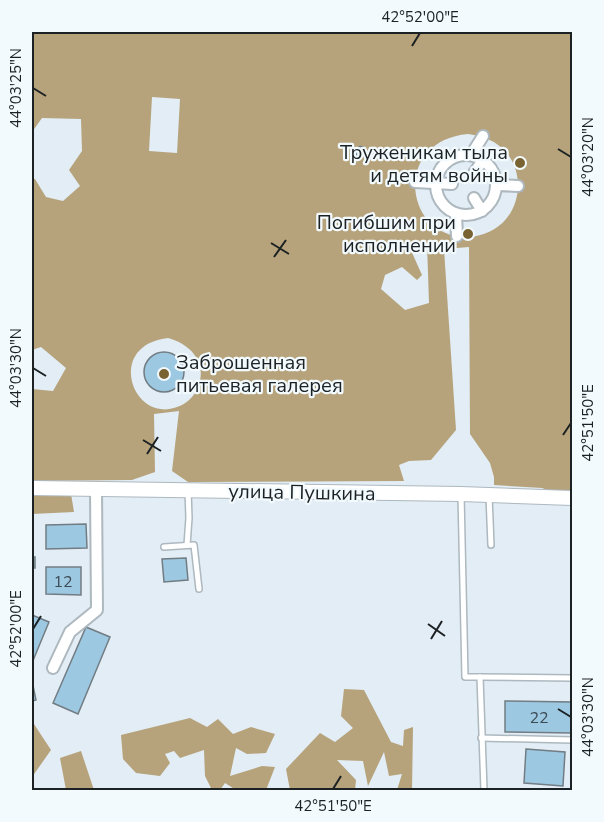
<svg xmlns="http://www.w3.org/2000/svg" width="604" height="822" viewBox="0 0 604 822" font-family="'Nunito Sans',sans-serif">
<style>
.forest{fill:#b6a37b;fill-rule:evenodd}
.building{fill:#9dc8e2;stroke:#727c83;stroke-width:1.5}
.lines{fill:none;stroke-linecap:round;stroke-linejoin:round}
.lane-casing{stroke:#adb8bf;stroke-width:8}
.street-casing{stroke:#adb8bf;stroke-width:14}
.secondary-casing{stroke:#adb8bf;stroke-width:16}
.lane{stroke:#fff;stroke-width:5}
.street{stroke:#fff;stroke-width:10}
.secondary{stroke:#fff;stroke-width:14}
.ticks{fill:none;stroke:#1c2123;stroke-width:2}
.poi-dot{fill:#7a6333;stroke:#f3fafe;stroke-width:2}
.labels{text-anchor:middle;stroke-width:4.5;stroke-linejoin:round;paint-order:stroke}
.number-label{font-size:16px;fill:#3c4b53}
.poi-label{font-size:20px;fill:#1c2123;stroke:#f3fafe;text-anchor:end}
.street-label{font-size:20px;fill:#1c2123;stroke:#f3fafe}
.neatline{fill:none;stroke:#1c2123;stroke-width:2}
.ticks-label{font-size:15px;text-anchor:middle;fill:#1c2123}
</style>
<rect width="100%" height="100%" fill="#e2edf5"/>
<g class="forest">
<path d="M32,32h540v461h-16l-14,-5 -48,-3v-8l-4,-14 -20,-29 -1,-187 -25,2 12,181 -25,30 -22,1 -10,4 5,16 -216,1 -16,-11 7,-60 -25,3 1,58 -23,8 -100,1v-92l21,2 13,-23 -25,-21 -9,3v-171h3l11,18 17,4 17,-15 -11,-16 13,-19 -1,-32 -39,-1 -10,14zM152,97l28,2 -3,54 -28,-2zM468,134c13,2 24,5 34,14 20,18 21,51 4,71 -9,11 -23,17 -37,18 -65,3 -78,-96 -1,-103zM427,243l2,60 -24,7 -24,-21 4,-14 17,-8 15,13 5,-5 -13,-29zM168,338c23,6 41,26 29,51 -4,9 -11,15 -20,18 -45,17 -72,-62 -9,-69z"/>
<polygon points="71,494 74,512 32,514 32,495"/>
<polygon points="344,689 364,690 391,742 403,746 404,730 413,727 412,790 397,790 402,774 389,776 384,752 368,786 363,761 337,760 356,780 355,790 290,790 286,769 320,733 335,742 353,728 341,716"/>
<polygon points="190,718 207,727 218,719 233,734 251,727 275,734 266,753 247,754 236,748 230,776 262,766 275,767 266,790 236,790 225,783 220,790 212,790 205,776 204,750 180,758 174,751 165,754 170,763 160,776 136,773 123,759 121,735"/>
<polygon points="32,721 51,750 32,777"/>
<polygon points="81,751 94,790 66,790 60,758"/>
</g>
<g class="building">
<circle cx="361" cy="152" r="5.5"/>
<circle cx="164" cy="372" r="20"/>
<polygon points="86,524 87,548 46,549 46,525"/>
<rect x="32" y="557" width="3" height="11"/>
<polygon points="186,558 188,580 164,582 162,559"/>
<polygon points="46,567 81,567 81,595 46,594"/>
<polygon points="32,615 49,622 32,663"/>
<polygon points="86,627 110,637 78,714 53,703"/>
<polygon points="32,681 36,700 32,701"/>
<polygon points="505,701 572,702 572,733 505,732"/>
<polygon points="526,749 565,752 563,786 524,783"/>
</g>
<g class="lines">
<defs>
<g id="lane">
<polyline points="461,494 465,677 480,677 484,790"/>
<polyline points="489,496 491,545"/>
<polyline points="187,545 189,518 188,490"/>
<polyline points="164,547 194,545 199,589"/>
<polyline points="480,677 572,678"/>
<polyline points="481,738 572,740"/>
</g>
<g id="street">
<circle cx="466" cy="185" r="30"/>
<polyline points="471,155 483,136"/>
<polyline points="474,173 483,160"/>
<polyline points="415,182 452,184"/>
<polyline points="497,185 518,186"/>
<polyline points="474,198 482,211"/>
<polyline points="456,214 457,236"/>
<polyline points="53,668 70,632 97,610 96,489"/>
</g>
<polyline id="secondary" points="32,488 461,494 572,498"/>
</defs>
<use href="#lane" class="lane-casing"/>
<use href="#street" class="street-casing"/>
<use href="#secondary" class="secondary-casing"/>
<use href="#lane" class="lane"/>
<use href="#street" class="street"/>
<use href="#secondary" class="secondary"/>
</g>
<path class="ticks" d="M412,46l8,-13M33,88l13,8M558,149l13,8M271,243l18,11M274,257l12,-17M33,368l13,8M563,435l8,-12M143,440l18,11M147,454l11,-17M428,624l17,12M33,629l8,-13M431,639l11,-18M558,709l13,8M333,789l8,-13"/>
<g class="poi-dot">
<circle cx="520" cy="163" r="6"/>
<circle cx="468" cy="234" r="6"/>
<circle cx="164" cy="374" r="6"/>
</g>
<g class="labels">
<g class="number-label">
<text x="63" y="587">12</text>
<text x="539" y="723">22</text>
</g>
<g class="poi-label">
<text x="508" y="159">Труженикам тыла<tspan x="508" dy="23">и детям войны</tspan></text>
<text x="456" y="229">Погибшим при<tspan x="456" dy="23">исполнении</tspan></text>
<text x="176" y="369" text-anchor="start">Заброшенная<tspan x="176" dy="23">питьевая галерея</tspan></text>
</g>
<g class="street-label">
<text transform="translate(302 492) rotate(1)" y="7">улица Пушкина</text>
</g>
</g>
<rect width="604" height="822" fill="none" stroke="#f3fafe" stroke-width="66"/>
<rect x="33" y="33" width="538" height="756" class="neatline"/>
<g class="ticks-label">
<text x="420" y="22">42°52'00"E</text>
<text transform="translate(16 88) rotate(-90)" y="5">44°03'25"N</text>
<text transform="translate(588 157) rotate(-90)" y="5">44°03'20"N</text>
<text transform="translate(16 368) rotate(-90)" y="5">44°03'30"N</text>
<text transform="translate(588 423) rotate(-90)" y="5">42°51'50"E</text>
<text transform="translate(16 629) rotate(-90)" y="5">42°52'00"E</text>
<text transform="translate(588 717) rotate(-90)" y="5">44°03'30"N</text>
<text x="333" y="811">42°51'50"E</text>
</g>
</svg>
